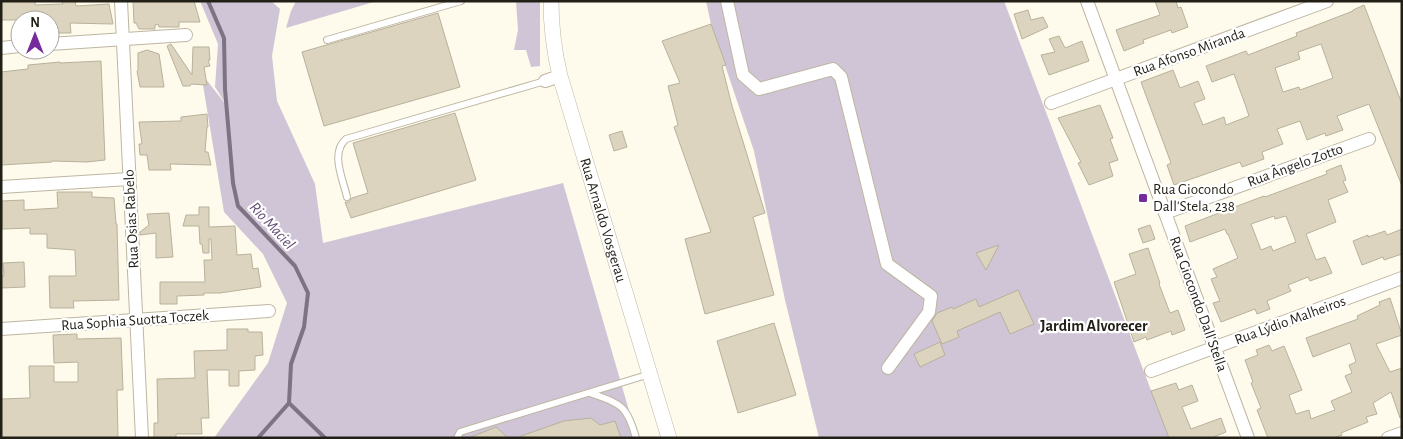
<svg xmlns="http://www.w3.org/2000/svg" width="1403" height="439" viewBox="0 0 1403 439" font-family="'Alegreya Sans',sans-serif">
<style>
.green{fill:#cfc5d6}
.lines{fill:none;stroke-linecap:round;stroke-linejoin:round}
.stream{stroke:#7e7383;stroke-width:4}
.building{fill:#dcd4be;stroke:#b8b19b;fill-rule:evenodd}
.service-casing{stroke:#beb6a1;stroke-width:8}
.minor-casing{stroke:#beb6a1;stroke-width:14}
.tertiary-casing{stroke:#beb6a1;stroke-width:16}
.service{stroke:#fff;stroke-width:6}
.minor{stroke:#fff;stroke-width:12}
.tertiary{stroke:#fff;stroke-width:15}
.poi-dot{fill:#762b9d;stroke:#fff;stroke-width:2}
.labels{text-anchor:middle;stroke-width:4.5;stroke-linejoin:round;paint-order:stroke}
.street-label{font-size:15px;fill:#221f17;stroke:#fff}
.poi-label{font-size:15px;fill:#221f17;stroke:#fff;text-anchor:start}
.water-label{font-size:16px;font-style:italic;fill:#654c75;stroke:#fff}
.neighbourhood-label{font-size:16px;font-weight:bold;fill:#221f17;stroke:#fff}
</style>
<rect width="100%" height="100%" fill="#fefaec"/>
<g class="green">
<polygon points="200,1 271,1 280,9 272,56 277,101 315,184 323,243 563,183 637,438 214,438 268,363 287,303 263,254 224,212 201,73 227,106 215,87 218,44"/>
<polygon points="296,1 377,1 286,28 291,11"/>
<polygon points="516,1 540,1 540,66 531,67 526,50 514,50 518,30"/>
<polygon points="706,1 1004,1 1169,438 819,438 785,300 754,151 711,24"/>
</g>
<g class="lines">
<g class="stream">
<polyline points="208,1 224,38 225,89 233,183 238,206 295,266 308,293 304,327 291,364 289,403 258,438"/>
<polyline points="289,403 325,438"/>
</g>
</g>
<g class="building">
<polygon points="1,1 35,1 35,5 63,4 62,1 75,1 76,6 109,4 113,24 70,23 71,33 50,33 50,20 1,20"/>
<polygon points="133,1 194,1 200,22 179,22 179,27 159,27 158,24 155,25 155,29 139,29 136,23 134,23"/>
<polygon points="1155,1 1176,1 1178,8 1181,7 1188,27 1172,33 1171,30 1143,40 1144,43 1124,51 1116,30 1160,15"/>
<path d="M1364,5l38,99v82l-33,-82 -32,12 6,14 -17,6 -1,-3 -18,7 -7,-19 -23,8 6,15 -21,8 2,7 -22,8 -2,-5 -66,23 -7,-20 4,-2 -30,-81 32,-12 7,18 18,-7 7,18 -11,4 9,22 21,-8 2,8 23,-9 -4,-12 -11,-30 -22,8 -6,-16 40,-15 2,4 31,-12 18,-7 -1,-3 57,-22v-1zM1321,44l12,34 -33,12 -1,-3 -16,5 -8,-24 25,-9 -2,-7z"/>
<polygon points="1028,10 1031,20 1043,17 1048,27 1022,39 1014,14"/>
<polygon points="438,13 460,87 324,126 302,52"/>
<polygon points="711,24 726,65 722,66 732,106 765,213 753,217 774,295 705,314 685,239 711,232 674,127 678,125 668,86 680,83 662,41"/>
<polygon points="1059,36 1065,48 1082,41 1089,61 1049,75 1041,55 1055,52 1049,39"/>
<polygon points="171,44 192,75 193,47 209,47 210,60 208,60 210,66 204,67 207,85 191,84 190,86 183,86 167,46"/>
<polygon points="147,50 159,54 164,87 140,87 137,71 138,70 138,53"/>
<polygon points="101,61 105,160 87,162 52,161 52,162 1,165 1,72 28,69 28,65 60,62 60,63"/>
<polygon points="1100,105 1113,138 1110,139 1118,160 1109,163 1113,176 1089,185 1078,163 1081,162 1058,118"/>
<polygon points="455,113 476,180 351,218 345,202 349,202 352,198 368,193 353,143"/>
<polygon points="207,114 208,127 207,127 205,152 208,152 211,165 170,164 171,170 149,170 147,155 140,155 139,144 142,144 139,122 181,121 181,117"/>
<polygon points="622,131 627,147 614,151 609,135"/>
<path d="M1341,165l5,15 -3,1 5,11 -20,8 8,22 -30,12 10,26 9,-3 7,16 -22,8 -2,-4 -20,8 3,6 -24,10 3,8 -13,5 -2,-5 -34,13 -8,-19 7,-2 -9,-22 6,-2 -4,-8 25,-11 -10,-24h-1l-2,-5 -35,13 -5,-16 34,-13 -2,-4 13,-5 2,4 32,-12 1,1 62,-23 -1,-3zM1274,216l1,3 11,-3 10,26 -23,9 -2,-5 -10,4 -10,-26z"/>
<polygon points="57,192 92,192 92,197 114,198 116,224 117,224 119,300 73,301 74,308 50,308 49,276 76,276 75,250 47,248 47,234 30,234 30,228 2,229 2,201 24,200 24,210 58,208"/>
<polygon points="199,207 209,207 209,227 235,226 237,255 251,254 253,269 258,268 261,287 220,293 204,293 204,295 177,296 177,304 160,304 160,282 205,282 204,260 212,260 211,239 209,239 209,253 203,253 202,244 200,244 199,226 183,226 186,215 199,215"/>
<polygon points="169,213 173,257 156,258 156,233 140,235 140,232 149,225 147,214"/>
<polygon points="1150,225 1155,239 1143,243 1138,229"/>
<polygon points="1402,229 1402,254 1384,260 1383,257 1362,265 1353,241 1368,235 1368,237 1385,231 1387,235"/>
<polygon points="999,245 986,270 976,253"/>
<polygon points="1148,248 1160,283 1159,284 1170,313 1178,310 1185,330 1172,335 1171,331 1147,340 1146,337 1134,342 1114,282 1136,274 1129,254"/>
<polygon points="24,262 25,287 1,288 1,276 4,276 3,263"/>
<polygon points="1018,290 1034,324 1010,334 1000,312 957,331 959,337 942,344 932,321 937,313 952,307 953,309 976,299 979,307"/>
<polygon points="1390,298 1402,335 1376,344 1390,372 1402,368 1402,418 1400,418 1391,392 1373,403 1377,414 1366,417 1368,422 1341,433 1342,435 1333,438 1268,438 1257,410 1261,408 1251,383 1253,382 1245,360 1258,355 1256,350 1269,345 1272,351 1284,346 1302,390 1289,395 1296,414 1309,410 1311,419 1335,410 1331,401 1352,392 1345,376 1352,373 1349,365 1356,362 1350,343 1313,357 1306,338 1358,319 1357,316 1380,305 1379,302"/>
<polygon points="774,323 796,395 738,413 717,341"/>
<polygon points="227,329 248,329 248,332 262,332 263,355 255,356 255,370 239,371 239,386 229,386 229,370 207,370 209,418 201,418 202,434 176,434 176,438 154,438 154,423 158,423 157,379 195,378 194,351 227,350"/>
<polygon points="77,334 77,339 121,338 123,390 117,390 118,438 1,438 1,399 30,398 29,366 54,366 54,382 78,382 78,362 54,363 53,335"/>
<polygon points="940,342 945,355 920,367 914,354"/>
<polygon points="1176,383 1179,390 1192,385 1198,401 1182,407 1191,429 1221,418 1226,432 1211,438 1169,438 1151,391"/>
<polygon points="591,418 600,425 615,421 621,438 521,438 521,436 564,421"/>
<polygon points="496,427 508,438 471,438 471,437"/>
</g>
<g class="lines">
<defs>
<g id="service">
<polyline points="327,40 461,1"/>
<path d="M347,197c-4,-18 -17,-44 -1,-58l199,-58"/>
<path d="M590,393c31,11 37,12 46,45"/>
<polyline points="457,438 460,432 650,374"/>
</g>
<g id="minor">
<polyline points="121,1 142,438"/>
<polyline points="727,1 743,75 759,89 833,69 841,77 887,264 931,296 929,312 888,368"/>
<polyline points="1087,1 1248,438"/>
<polyline points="50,44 186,35"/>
<polyline points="1,48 20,46"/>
<polyline points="545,81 560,76"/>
<polyline points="1051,103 1327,1"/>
<polyline points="1,187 129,179"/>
<polyline points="1165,213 1369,139"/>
<polyline points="1,329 269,311"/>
<polyline points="1151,371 1402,278"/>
<polyline points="1388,438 1402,433"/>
</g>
<g id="tertiary">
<path id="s1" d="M551,1c0,26 3,50 9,75l109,362"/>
</g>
</defs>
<use href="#service" class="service-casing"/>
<use href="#minor" class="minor-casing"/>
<use href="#tertiary" class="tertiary-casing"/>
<use href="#service" class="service"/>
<use href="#minor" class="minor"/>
<use href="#tertiary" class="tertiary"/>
</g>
<rect class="poi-dot" x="1138" y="193" width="10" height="10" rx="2.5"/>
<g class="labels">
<g class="street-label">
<text transform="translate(1189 52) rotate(-20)" y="5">Rua Afonso Miranda</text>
<text transform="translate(1295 165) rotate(-20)" y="5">Rua Ângelo Zotto</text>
<text transform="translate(131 219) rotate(-93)" y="5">Rua Osias Rabelo</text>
<text dy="5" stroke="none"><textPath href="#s1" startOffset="226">Rua Arnaldo Vosgerau</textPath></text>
<text transform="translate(1199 304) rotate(70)" y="5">Rua Giocondo Dall'Stella</text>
<text transform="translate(135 320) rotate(-4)" y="5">Rua Sophia Suotta Toczek</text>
<text transform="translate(1290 320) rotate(-20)" y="5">Rua Lýdio Malheiros</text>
</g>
<g class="poi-label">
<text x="1153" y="194">Rua Giocondo<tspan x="1153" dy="17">Dall'Stela, 238</tspan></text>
</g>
<g class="water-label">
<text transform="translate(273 225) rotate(47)" y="6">Rio Maciel</text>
</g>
<g class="neighbourhood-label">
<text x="1094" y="331">Jardim Alvorecer</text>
</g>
</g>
<rect width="1403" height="439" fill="none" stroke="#221f17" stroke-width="5"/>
<g transform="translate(35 35)"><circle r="24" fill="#ffffff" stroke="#a7a5a2"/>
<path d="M0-4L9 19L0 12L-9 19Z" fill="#762b9d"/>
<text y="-8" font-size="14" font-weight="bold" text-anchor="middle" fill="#221f17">N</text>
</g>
</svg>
